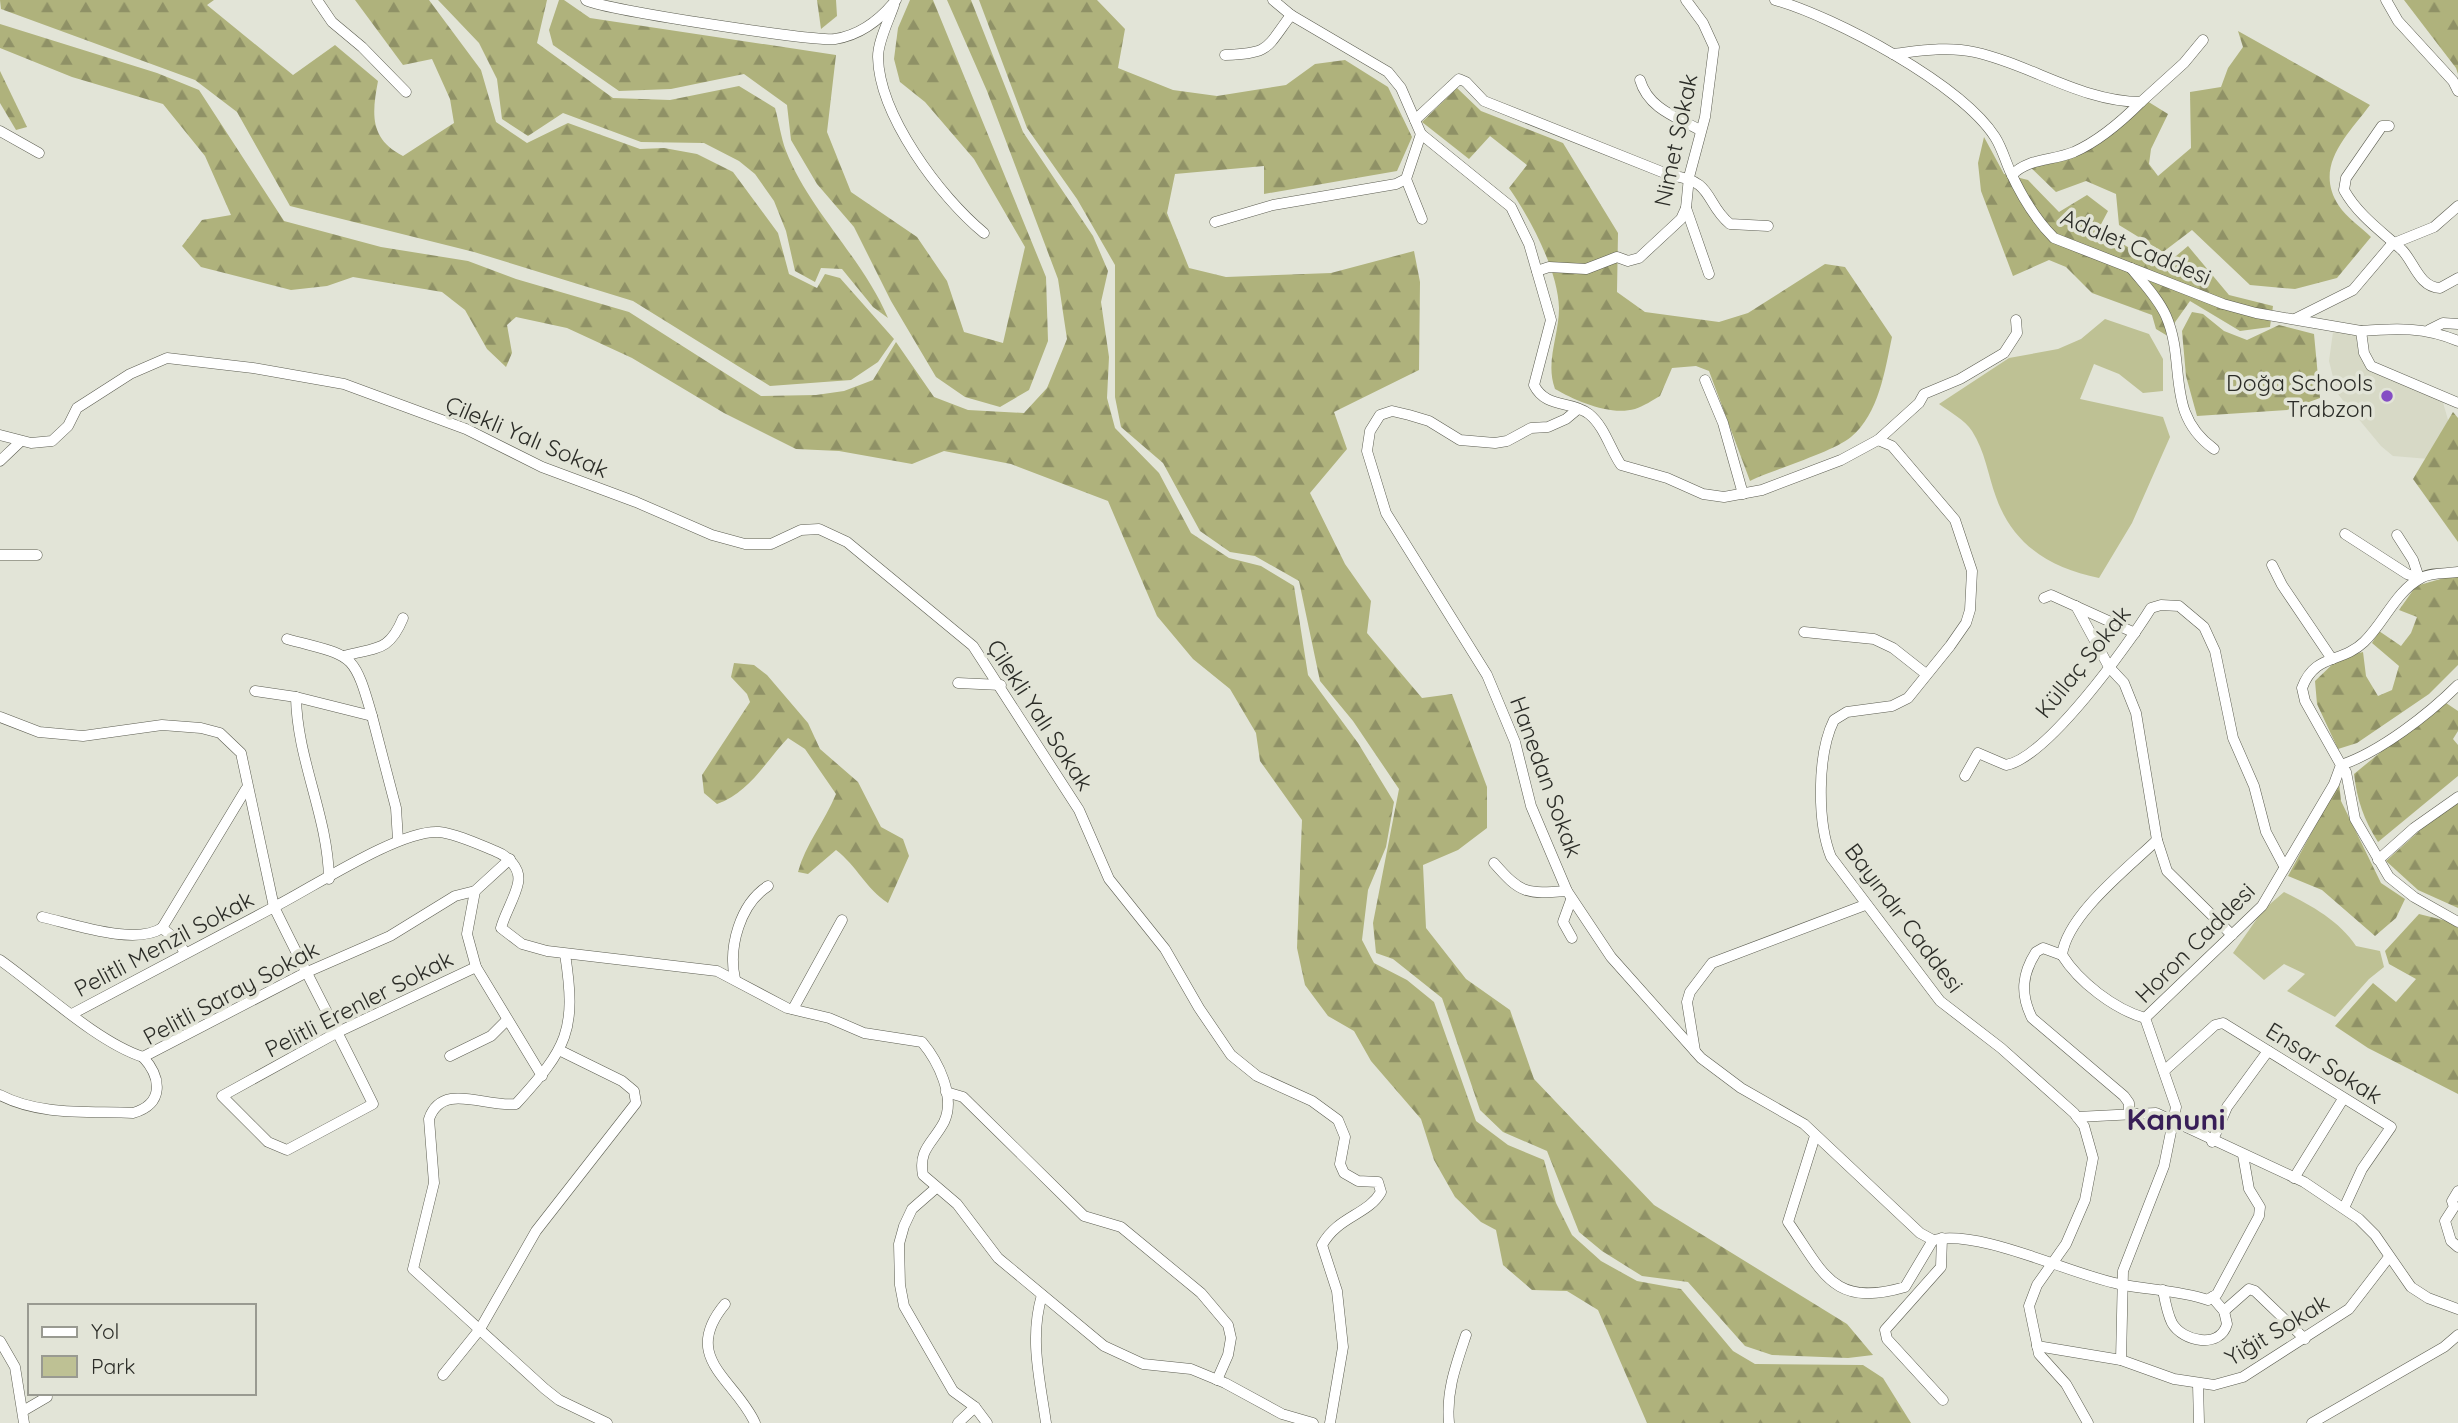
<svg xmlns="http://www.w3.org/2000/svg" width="2458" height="1423" viewBox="0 0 2458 1423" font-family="Quicksand,sans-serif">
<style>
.built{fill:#d7d9c6}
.green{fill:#bec194}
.forest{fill:url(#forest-firs)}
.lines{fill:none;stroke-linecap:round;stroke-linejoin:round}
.minor-casing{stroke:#5c5d51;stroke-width:11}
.minor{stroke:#fff;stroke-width:10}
.poi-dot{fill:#844dc4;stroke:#e2e4d7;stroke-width:2.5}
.labels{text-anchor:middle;stroke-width:7;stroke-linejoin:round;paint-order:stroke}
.street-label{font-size:23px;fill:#2b2c27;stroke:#e2e4d7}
.poi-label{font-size:23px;fill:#2b2c27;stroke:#e2e4d7;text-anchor:end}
.district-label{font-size:30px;font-weight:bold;fill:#381e57;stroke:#e2e4d7}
</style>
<defs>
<pattern id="forest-firs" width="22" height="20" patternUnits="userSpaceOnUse" patternTransform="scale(1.75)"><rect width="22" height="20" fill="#afb27c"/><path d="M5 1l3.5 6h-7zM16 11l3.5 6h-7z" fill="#8f9166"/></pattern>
</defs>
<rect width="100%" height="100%" fill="#e2e4d7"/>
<polygon class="built" points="2333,332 2358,335 2374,369 2442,399 2455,444 2429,459 2393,456 2381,446 2337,393 2329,361"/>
<g class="green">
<path d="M2105,319l44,15 14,25v32l-20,2 -24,-19 -25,-10 -14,35 83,18 7,20 -38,86 -33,55c-49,-10 -86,-33 -103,-81 -8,-22 -11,-46 -24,-66 -7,-11 -22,-19 -33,-27l70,-46 49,-9 23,-10z"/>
<path d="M2284,892c25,12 56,29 72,54l24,5 4,16 -15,12 -34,38 -48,-26 18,-17 -21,-10 -20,16 -31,-27 30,-43z"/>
</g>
<g class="forest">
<path d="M0,0h214l-7,5 86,70 42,-30 43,36c-6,32 -9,58 25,75l51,-33 -4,-24 -18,-40 -29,6 -48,-65h74l52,70 15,52 31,21 41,-20 72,26 24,-1 33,6 36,18 45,61 11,41 28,14 8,-14 15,4 54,61 -16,23 -27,18 -81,6 -137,-85 -159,-49 -184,-46 -53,-94 -42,-32 -194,-71z"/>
<path d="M438,0h109l-10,43 76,55 57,2 69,-14 36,22c4,14 6,30 11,43 24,61 76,106 102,167l-15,-11 -31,-38 -21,-1 -6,14 -20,-11 -9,-40 -12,-30 -19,-27 -16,-13 -35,-18 -63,-1 -78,-29 -35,23 -26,-17 -5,-40 -18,-36z"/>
<polygon points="559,0 564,0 590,18 836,55 827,132 851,192 917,237 947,281 964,332 1003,343 1025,247 974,159 925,102 900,82 894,59 898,28 910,0 933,0 1046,277 1048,341 1029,390 1000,407 965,397 936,377 891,301 854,227 817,184 791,140 787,105 744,74 671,89 619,91 553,45 549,30"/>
<polygon points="817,0 836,0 837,16 821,29"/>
<polygon points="947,0 971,0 1023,132 1093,236 1108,271 1101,302 1109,357 1107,398 1115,428 1159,473 1191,533 1229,558 1261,566 1294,586 1308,675 1358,743 1394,802 1386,847 1368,890 1362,940 1374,963 1407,980 1434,1002 1476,1121 1508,1145 1544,1160 1556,1203 1572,1235 1601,1261 1637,1281 1681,1289 1733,1351 1755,1364 1863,1365 1883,1378 1911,1423 1647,1423 1598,1310 1567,1291 1532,1290 1503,1265 1496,1230 1481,1222 1455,1197 1434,1160 1421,1119 1371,1061 1354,1031 1328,1016 1305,985 1297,948 1302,820 1260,761 1256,733 1230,689 1193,659 1157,616 1108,501 1011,464 944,451 912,464 839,451 796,449 724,413 632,358 567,328 516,317 507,325 512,353 506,367 487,349 465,310 442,292 353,277 327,286 291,290 201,267 182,246 202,220 231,215 205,156 163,104 72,77 0,48 0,24 157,73 199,90 284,221 381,247 468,261 516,279 629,312 761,396 816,395 844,391 873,380 896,342 934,397 968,410 1024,413 1047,388 1067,339 1058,279 987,91"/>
<polygon points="979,0 1097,0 1125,29 1118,68 1173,90 1217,96 1286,85 1315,64 1345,60 1388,87 1412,137 1397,171 1264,194 1264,166 1175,174 1167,213 1189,268 1226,277 1331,273 1414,251 1420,282 1419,370 1334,412 1347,449 1310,493 1345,564 1371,601 1367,633 1422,698 1452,694 1487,787 1487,828 1458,850 1423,865 1426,928 1466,979 1510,1010 1534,1079 1654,1205 1847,1324 1873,1355 1848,1358 1772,1355 1745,1346 1688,1282 1642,1276 1602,1251 1579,1232 1547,1151 1503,1132 1480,1110 1442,998 1393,959 1376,953 1373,923 1399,789 1353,721 1320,681 1299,581 1255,556 1230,552 1200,531 1163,463 1121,427 1115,397 1115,265 1077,199 1027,128"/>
<polygon points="2404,0 2458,0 2458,74 2456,68"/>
<path d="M2238,31l132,74c-23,31 -57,61 -31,101 7,11 22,21 32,31l-34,41 -42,11 -45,-4 -58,-55 -29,22 -44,-27 -3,-31 -30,-13 -30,11 -29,-28 78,-25 42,-38 21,13 -17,35 -2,15 9,12 33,-28 -1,-56 31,-5 7,-19 15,-21z"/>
<polygon points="0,71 27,127 16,130 0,103"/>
<path d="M1457,88l24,23 82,32 55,90 -1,59 28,20 74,10 29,-9 77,-49 20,3 47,70c-7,33 -13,77 -41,100 -18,15 -76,32 -101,44l-41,-110 -13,-5 -24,2 -12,28c-7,4 -16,10 -25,13 -25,7 -59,-8 -80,-20 -10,-27 4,-53 4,-81 -1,-38 -29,-90 -50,-120l18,-23 -37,-29 -21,23 -47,-37z"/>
<polygon points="1984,137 2004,174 2028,180 2059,212 2087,195 2108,211 2098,230 2163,267 2188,246 2229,295 2273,306 2270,327 2240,331 2190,301 2166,335 2156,329 2152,315 2092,293 2066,267 2049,260 2013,276 1981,191 1978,163"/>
<polygon points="2192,312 2203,314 2224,331 2247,340 2279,325 2314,334 2320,398 2287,410 2197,416 2186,376 2182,331"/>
<polygon points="2453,412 2458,418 2458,542 2413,479"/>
<polygon points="2458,574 2458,665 2429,694 2357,743 2338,749 2317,704 2315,681 2339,658 2363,652 2366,676 2378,696 2392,690 2399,666 2372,643 2379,631 2401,646 2411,633 2417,617 2399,610 2416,586"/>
<path d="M734,663l20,2 13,10 41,48 12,26 38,33 23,45 22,12 6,17 -21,47c-22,-14 -31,-37 -52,-53l-28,24 -10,-2c7,-27 27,-51 38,-78l-31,-45 -17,-11c-23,24 -38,54 -71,66l-13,-11 -2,-18 48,-73 -3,-8 -16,-17z"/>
<path d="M2443,701l15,10v20l-5,8 5,6v31l-80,66c-14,-22 -21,-42 -24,-68z"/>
<polygon points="2339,782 2341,801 2381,883 2405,899 2396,918 2375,936 2322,890 2288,876"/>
<polygon points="2458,796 2458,908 2418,890 2386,861"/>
<polygon points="2419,914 2447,921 2458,928 2458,1094 2368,1048 2335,1026 2373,983 2396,1002 2416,979 2389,964 2385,951"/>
</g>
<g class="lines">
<defs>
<g id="minor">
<polyline points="317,0 332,22 362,47 406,92"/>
<path d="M586,0c14,9 230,42 249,39 26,-4 45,-19 61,-39"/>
<path d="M1273,0l18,15 97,57 13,16 20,46 90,73 18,37 22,76 -17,65c12,24 37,15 55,29 16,13 21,35 32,51l46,13 36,16 21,3 38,-7 79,-30 37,-20 41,-37 5,-9 36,-15 44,-26 13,-20 -1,-13"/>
<path d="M1775,0c60,17 186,84 220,137 7,11 10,23 15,34 11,24 26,49 44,67l169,66 33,9 105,18 3,22 7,13 87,37"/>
<polyline points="2386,0 2398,21 2453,81 2458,91"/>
<path d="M894,5c-5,15 -16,36 -16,52 1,58 62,140 106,176"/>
<path d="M1893,54c26,-3 55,-8 81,-2 56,12 108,50 167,50l43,-39 19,-23"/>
<path d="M1225,55c45,-2 40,-5 66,-40"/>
<path d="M1640,80c8,28 36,37 60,50"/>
<path d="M1415,120l44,-41 7,3 18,19 188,75c42,4 33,28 58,48l38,2"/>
<path d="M2389,126h-7l-36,52 -2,12c14,25 37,41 58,60 12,12 17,37 38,38l18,-10"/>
<polyline points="0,131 39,153"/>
<path d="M2012,175c16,-17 40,-14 62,-23 25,-11 48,-31 67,-50"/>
<polyline points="1406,179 1422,219"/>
<polyline points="1686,208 1709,274"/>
<polyline points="1215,222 1273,205 1396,184 1406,179 1421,134"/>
<path d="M2131,268c12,15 27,30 35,48 21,48 -2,97 48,133"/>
<polyline points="1537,271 1549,267 1586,269 1617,257 1628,261 1639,258 1681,219 1686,208 1689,177 1705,117 1714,47 1703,23 1686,0"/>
<polyline points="2295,319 2353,290 2392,244 2434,227 2458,206"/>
<polyline points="2429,330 2443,323 2458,324"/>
<path d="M2361,331c35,-3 64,-4 97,10"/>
<polyline points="1705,380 1723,423 1743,494"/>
<polyline points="1578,409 1566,419 1548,427 1531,428 1507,441 1495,443 1460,440 1429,421 1409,415 1392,411 1380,415 1370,431 1367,451 1386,513 1487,675 1515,742 1531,806 1567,891 1611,957 1701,1058 1741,1088 1804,1124 1920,1233 1933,1240"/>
<path d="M0,435l31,8 21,-2 16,-15 9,-18 53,-34 37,-16 86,10 91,16 122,45 76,38 94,35 76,33 33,9h26l30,-14 18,-1 28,13 126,104 106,164 30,69 56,70 34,59 32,47 26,21 55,25 26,19 7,17 -5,27 4,9 14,8 20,1 3,10c-13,23 -43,24 -59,53l15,46 6,56 -13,76"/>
<path d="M1878,440l14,6 63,74 17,51 -2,39 -4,13 -16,23 -42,52 -16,8 -45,6 -13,8c-17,34 -17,102 -3,137l109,144 61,47 73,65 10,13 9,32 -8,42 -19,44 -29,41 -8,21 10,48 27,30 22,39"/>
<polyline points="0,461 21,441"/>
<polyline points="2345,534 2407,574 2419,578"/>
<polyline points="2397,535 2413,560 2419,578"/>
<polyline points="0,555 37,555"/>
<polyline points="2272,565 2282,585 2332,659"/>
<polyline points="2044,598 2051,595 2135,633"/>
<polyline points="2076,606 2109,667 2124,683 2136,713 2157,840 2167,871 2232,935"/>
<polyline points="1804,632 1874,639 1893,648 1926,674"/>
<path d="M287,639c65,18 66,10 85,77"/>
<path d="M344,656c33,-9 45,-4 59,-38"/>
<polyline points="958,683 1001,685"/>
<path d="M2458,685c-29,29 -78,67 -117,80l5,7 9,47 34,58 25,20 44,25"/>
<polyline points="255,691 296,697 372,716 396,808 398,840"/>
<path d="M296,697c1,63 32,119 33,182"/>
<path d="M0,717l39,15 44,4 79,-11 39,3 19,5 21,20 33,154c38,-19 126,-78 165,-75 18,2 39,12 56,19 13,5 26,17 23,32 -3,15 -13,30 -17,45l21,16 25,7 170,20 70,37 42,10 35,15 58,9c16,19 34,55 22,80 -11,21 -26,27 -21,53l34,29 41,54 106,88 39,18 48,5 34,14 57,31 31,9"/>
<path d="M1965,776l13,-23 28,12c41,-7 122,-120 145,-157l10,-3 18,1 25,21 11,24 18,87 21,48 12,46 18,34"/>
<polyline points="2378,860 2414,828 2458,797"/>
<path d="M1494,863c27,31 32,31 73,28"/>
<polyline points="475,891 467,934 476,967"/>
<polyline points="1571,900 1563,922 1572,938"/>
<path d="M42,917c31,7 93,29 120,11l16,13 7,12"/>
<polyline points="162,928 246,789"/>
<path d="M565,954c12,77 2,94 -49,150 -30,4 -74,-23 -87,15l5,64 -21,86 132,120 14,11 48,23"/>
<path d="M2062,955l-19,-7 -7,4c-14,22 -16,42 -4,66l92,78 5,7v10"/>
<path d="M2062,955c5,-40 66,-87 95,-115"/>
<path d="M2062,955c17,27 52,54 83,63"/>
<path d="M0,960c41,29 97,82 143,97"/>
<path d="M735,979c-7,-32 5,-75 33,-93"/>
<polyline points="793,1009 842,920"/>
<path d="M72,1014l202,-107c32,66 67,131 99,197l-86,46 -19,-8 -46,-46 116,-64 138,-65 66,109"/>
<polyline points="1695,1051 1687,1002 1690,992 1712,963 1865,905"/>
<polyline points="450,1056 491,1036 506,1021"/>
<polyline points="143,1057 305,973 390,936 455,896 475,891 510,859"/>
<polyline points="2164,1071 2215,1025 2223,1023 2391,1127 2362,1169 2344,1208"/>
<polyline points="946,1092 963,1097 1084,1216 1121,1227 1201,1293 1228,1325 1231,1338 1228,1355 1217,1380"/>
<path d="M0,1095c40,21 89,16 133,18 31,-9 29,-35 10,-56"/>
<polyline points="2077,1117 2156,1113 2304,1182 2359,1219 2375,1235 2411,1287 2428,1298 2458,1309"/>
<path d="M1815,1136l-27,86c36,52 45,86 117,65l28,-47c48,-11 136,34 186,44 29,6 60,6 89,16l9,-6 42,-78 1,-9 -11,-18 -6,-34"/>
<polyline points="2212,1142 2227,1107 2268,1051"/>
<polyline points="2294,1178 2343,1099"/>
<polyline points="936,1188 912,1209 904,1226 899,1244 900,1285 904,1306 953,1391 975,1407"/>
<polyline points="2458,1191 2452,1201 2454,1207 2445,1221 2451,1241 2458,1247"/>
<polyline points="1942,1238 1941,1267 1885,1330 1887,1339 1943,1400"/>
<path d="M2163,1290c2,11 4,23 9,33 11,19 48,26 55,1l-3,-13"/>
<path d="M1042,1295c-13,43 -2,85 4,128"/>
<polyline points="2212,1297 2224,1311 2249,1289 2255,1291 2305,1339"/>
<path d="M725,1304c-45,54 10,75 30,119"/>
<polyline points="0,1341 15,1367 24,1423"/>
<polyline points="2037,1346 2121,1360 2174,1379 2214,1385 2243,1377 2349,1309 2389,1257"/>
<path d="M2121,1360l2,-89 41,-105 12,-59 -31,-89 117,-112 72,-122 7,-19 -36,-64 -3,-13c13,-35 39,-24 62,-46 20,-19 32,-51 57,-64 10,-6 26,-4 37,-6"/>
<polyline points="443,1375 480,1329 536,1231 636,1103 634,1091 622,1081 561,1051"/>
<polyline points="2198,1384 2199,1423"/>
<polyline points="23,1411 47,1397"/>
<polyline points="958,1423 975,1407 987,1423"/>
<path d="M1449,1423c-3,-32 7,-58 17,-88"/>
<polyline points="2312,1423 2444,1347 2458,1335"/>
</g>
</defs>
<use href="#minor" class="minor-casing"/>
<use href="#minor" class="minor"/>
</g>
<circle class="poi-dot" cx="2387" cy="396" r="7"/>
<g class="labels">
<g class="street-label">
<text transform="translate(1676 140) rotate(-78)" y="8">Nimet Sokak</text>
<text transform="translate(2136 247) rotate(23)" y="8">Adalet Caddesi</text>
<text transform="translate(527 437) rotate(23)" y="8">Çilekli Yalı Sokak</text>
<text transform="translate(2083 662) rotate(-51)" y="8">Küllaç Sokak</text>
<text transform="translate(1040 715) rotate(57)" y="8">Çilekli Yalı Sokak</text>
<text transform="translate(1546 777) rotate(70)" y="8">Hanedan Sokak</text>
<text transform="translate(1904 918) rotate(53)" y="8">Bayındır Caddesi</text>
<text transform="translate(2195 943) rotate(-45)" y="8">Horon Caddesi</text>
<text transform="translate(164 944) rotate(-28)" y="8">Pelitli Menzil Sokak</text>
<text transform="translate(231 993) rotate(-28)" y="8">Pelitli Saray Sokak</text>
<text transform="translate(359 1004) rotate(-27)" y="8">Pelitli Erenler Sokak</text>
<text transform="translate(2324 1063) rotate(32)" y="8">Ensar Sokak</text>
<text transform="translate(2277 1330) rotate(-31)" y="8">Yiğit Sokak</text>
</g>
<g class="poi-label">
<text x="2373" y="391">Doğa Schools<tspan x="2373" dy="26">Trabzon</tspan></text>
</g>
<g class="district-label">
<text x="2176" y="1130">Kanuni</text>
</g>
</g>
<rect x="28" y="1304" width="228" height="91" fill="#e2e4d7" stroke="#999a91" stroke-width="2"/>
<rect x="42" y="1327" width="35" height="10" fill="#ffffff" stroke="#999a91" stroke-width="2"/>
<text x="91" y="1339" font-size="21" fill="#2b2c27">Yol</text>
<rect x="42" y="1356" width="35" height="21" fill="#bec194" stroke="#999a91" stroke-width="2"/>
<text x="91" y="1374" font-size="21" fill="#2b2c27">Park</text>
</svg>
